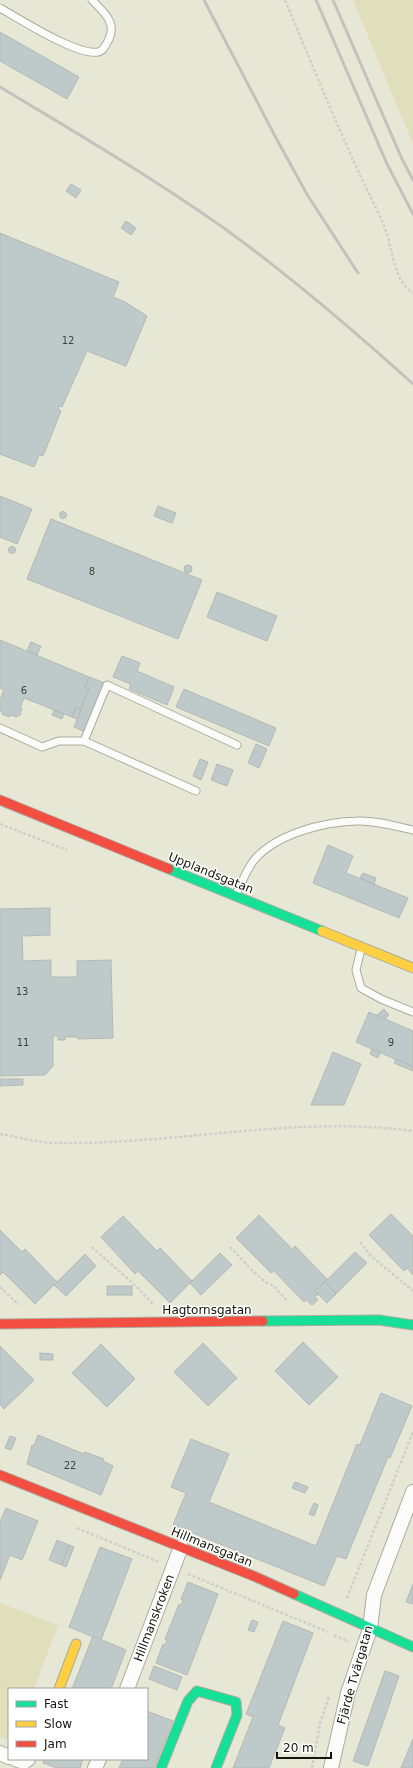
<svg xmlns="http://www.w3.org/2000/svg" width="413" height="1768" viewBox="0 0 413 1768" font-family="'DejaVu Sans',sans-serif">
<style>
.green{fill:#dfdfbc}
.building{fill:#becaca;stroke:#b4b9b4}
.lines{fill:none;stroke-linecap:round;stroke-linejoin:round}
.lane-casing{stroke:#acac9e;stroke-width:9}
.street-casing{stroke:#acac9e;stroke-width:16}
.fast-casing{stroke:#acac9e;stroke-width:11}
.slow-casing{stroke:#acac9e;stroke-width:11}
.jam-casing{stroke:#acac9e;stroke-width:11}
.path{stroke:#cfcfcb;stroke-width:2.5;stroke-dasharray:3 2;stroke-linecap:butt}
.lane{stroke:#fbfbf9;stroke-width:7}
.street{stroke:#fbfbf9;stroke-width:14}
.fast{stroke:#16e098;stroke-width:9}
.slow{stroke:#ffcf43;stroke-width:9}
.jam{stroke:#f24e42;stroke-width:9}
.rail{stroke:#c3c3be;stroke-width:3}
.labels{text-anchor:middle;stroke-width:3;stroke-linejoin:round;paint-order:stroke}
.number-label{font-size:10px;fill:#3f423b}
.street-label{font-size:12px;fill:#15150b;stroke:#fff}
</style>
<rect width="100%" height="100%" fill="#e7e7d6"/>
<g class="green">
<polygon points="353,0 413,0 413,144"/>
<polygon points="0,1603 58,1625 34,1689 9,1689 9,1741 0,1737"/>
</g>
<g class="building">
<polygon points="0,32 79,77 67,99 0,61"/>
<polygon points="71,184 81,190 76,198 66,191"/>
<polygon points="126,221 136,228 131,235 121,228"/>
<polygon points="0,233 119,282 113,297 125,302 147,316 126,366 87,351 62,407 59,406 58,409 61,411 43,456 39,455 34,467 0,454"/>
<polygon points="0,496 32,509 17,544 0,537"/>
<polygon points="158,506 176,513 172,523 154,516"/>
<circle cx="63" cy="515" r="3.5"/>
<polygon points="51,519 202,580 178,639 27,579"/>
<circle cx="12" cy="550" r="3.5"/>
<circle cx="188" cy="569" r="4"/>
<polygon points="217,592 277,616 267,641 207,617"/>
<polygon points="0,640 89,677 85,687 89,689 81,709 76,707 72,717 24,698 20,708 22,709 20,715 16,717 10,715 9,717 2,714 3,712 0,711 0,700 4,690 0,688"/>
<polygon points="31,642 41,646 37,655 27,651"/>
<polygon points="122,656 140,663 137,671 174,687 167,705 129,689 131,684 113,677"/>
<polygon points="89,677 105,683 85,732 74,727 89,689 85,687"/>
<polygon points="184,689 276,728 269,746 176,707"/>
<polygon points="76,707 81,709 77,719 72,717"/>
<polygon points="54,710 64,714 62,719 52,715"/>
<polygon points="256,744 267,749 259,768 248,763"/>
<polygon points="200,759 208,762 201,780 193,776"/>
<polygon points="217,764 233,770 227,786 211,780"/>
<polygon points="328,845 353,856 346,873 408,898 399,918 313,883"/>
<polygon points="363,873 376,878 374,884 360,878"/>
<polygon points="50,908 50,935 22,936 23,961 51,960 51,977 77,977 77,961 111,960 113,1038 78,1039 78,1037 65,1037 65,1040 58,1040 58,1036 53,1036 53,1066 45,1075 0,1076 0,909"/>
<polygon points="384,1009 389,1015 385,1019 376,1016"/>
<polygon points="369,1012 413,1031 413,1067 356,1042"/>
<polygon points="372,1049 380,1052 378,1058 370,1054"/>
<polygon points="333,1052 361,1064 344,1105 311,1105"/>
<polygon points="396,1059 413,1067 413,1071 394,1063"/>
<polygon points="0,1079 23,1079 23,1085 0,1086"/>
<polygon points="391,1214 413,1236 413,1275 407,1268 404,1271 369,1235"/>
<polygon points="259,1215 292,1249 295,1246 327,1279 315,1291 318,1294 315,1297 318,1300 312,1305 306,1300 304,1302 274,1271 271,1273 236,1238"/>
<polygon points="123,1216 157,1251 160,1248 192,1281 170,1303 138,1271 135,1274 101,1237"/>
<polygon points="0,1230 22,1252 25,1249 57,1282 35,1304 3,1272 0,1275"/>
<polygon points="355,1252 367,1263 336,1294 325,1282"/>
<polygon points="220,1253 232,1265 201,1295 190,1283"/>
<polygon points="85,1254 96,1266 66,1296 54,1285"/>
<polygon points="325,1282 336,1294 327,1303 315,1291"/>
<rect x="107" y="1286" width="25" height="9"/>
<polygon points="303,1342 338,1377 309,1405 275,1371"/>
<polygon points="203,1343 237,1378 208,1406 174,1372"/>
<polygon points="101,1344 135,1379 107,1407 72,1373"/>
<polygon points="0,1346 34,1380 4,1409 0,1404"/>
<polygon points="40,1353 53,1354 53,1360 40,1360"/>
<polygon points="381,1393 412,1406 390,1458 388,1457 346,1559 337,1556 324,1586 173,1525 186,1493 171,1487 191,1439 229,1454 209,1502 316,1546 357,1444 360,1445"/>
<polygon points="38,1435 84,1454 85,1452 104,1459 103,1461 113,1466 101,1495 27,1464 32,1445 34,1446"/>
<polygon points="10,1436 16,1438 11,1450 5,1448"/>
<polygon points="295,1482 308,1487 305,1493 292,1488"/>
<polygon points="314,1503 318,1505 314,1516 309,1514"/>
<polygon points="6,1508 38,1521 22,1560 10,1555 0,1580 0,1522"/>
<polygon points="57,1540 69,1545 62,1565 49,1560"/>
<polygon points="69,1545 74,1547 66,1567 62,1565"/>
<polygon points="100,1547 132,1559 101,1640 69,1627"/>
<polygon points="188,1582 218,1594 187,1675 156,1663 163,1644 165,1645 167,1640 165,1639 179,1604 181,1605 183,1600 181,1599"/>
<polygon points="413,1584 413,1604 406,1602"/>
<polygon points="252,1620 258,1622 254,1632 248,1630"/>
<polygon points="283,1621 313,1633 278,1725 285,1728 269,1768 233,1768 253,1717 246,1714"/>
<polygon points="93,1636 126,1650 111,1689 72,1689"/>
<polygon points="154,1666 182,1677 177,1690 149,1679"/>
<polygon points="385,1671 399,1676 368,1766 353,1761"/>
<polygon points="147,1711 173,1721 154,1768 119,1768 123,1759 147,1759"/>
<polygon points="413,1739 413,1768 401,1768"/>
<polygon points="45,1759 83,1759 80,1768 57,1768 43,1763"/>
</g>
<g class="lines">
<defs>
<g id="lane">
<path d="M0,8c20,11 77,48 98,44 6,-1 8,-8 11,-13 8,-17 -6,-27 -17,-39"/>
<polyline points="0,728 42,747 59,741 84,741 107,685 237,745"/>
<polyline points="84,741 196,791"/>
<path d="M236,894c6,-11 11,-26 19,-35 22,-25 68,-37 101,-38 18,-1 39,5 57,9"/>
<polyline points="361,949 356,970 361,988 381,999 413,1012"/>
</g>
<g id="street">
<polyline points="127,1689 181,1547"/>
<polyline points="0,1753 9,1757"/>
<polyline points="15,1759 24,1762 28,1759"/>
<polyline points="95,1768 99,1759"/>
<polyline points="331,1768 348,1693 370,1629 374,1595 413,1492"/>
</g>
<g id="fast">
<polyline points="169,869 322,931"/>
<polyline points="263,1321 379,1320 413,1325"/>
<polyline points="294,1594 413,1647"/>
<polyline points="161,1768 188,1701 197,1691 236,1702 237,1715 216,1768"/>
</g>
<g id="slow">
<polyline points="322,931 413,968"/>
<polyline points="59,1689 76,1644"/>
</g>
<g id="jam">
<polyline points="0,800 169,869"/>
<polyline points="0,1324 263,1321"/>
<polyline points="0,1475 256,1577 294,1594"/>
</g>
</defs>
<use href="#lane" class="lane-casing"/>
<use href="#street" class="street-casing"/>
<use href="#fast" class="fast-casing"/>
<use href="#slow" class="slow-casing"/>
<use href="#jam" class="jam-casing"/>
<g class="path">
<path d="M285,0c24,57 47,114 73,171 9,20 20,39 28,60 7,21 8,50 27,62"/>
<polyline points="0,824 67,850"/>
<path d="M0,1134c19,3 38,9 57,9 119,2 237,-28 356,-12"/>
<polyline points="360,1242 371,1256 413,1291"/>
<polyline points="92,1247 139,1289 153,1304"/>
<polyline points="230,1247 254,1272 265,1282 274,1286 288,1302"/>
<polyline points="0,1287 19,1305"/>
<polyline points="77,1528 159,1562"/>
<polyline points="188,1574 328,1632"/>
<polyline points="347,1598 413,1432"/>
<polyline points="334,1635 349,1642"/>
<polyline points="312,1768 320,1723 329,1697"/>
</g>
<use href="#lane" class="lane"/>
<use href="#street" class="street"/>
<use href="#fast" class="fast"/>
<use href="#slow" class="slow"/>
<use href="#jam" class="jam"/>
<g class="rail">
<polyline points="204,0 276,138 308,196 358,273"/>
<polyline points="316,0 387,164 413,214"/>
<polyline points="333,0 402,159 413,180"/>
<path d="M0,87c75,45 150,89 221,139 67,48 130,102 192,158"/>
</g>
</g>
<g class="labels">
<g class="number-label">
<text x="68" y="344">12</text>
<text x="92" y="575">8</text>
<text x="24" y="694">6</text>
<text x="22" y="995">13</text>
<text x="23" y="1046">11</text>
<text x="391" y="1046">9</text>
<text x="70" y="1469">22</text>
</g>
<g class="street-label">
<text transform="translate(211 873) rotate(22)" y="4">Upplandsgatan</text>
<text x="207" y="1314">Hagtornsgatan</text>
<text transform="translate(212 1547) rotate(22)" y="4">Hillmansgatan</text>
<text transform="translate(154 1618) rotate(-69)" y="4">Hillmanskroken</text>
<text transform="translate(355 1675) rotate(-74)" y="4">Fjärde Tvärgatan</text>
</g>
</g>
<rect x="8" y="1688" width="140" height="72" fill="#ffffff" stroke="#a1a19d"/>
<rect x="16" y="1701" width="20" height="6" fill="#16e098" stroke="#a1a19d"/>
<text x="44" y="1708" font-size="12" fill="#15150b">Fast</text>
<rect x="16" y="1721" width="20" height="6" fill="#ffcf43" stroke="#a1a19d"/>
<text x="44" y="1728" font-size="12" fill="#15150b">Slow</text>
<rect x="16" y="1741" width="20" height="6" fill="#f24e42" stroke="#a1a19d"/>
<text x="44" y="1748" font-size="12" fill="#15150b">Jam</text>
<path d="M277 1752v6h54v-6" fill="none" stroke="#15150b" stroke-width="2"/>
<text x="283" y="1752" font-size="12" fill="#15150b" stroke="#ffffff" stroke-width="3" paint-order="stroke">20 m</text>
</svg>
